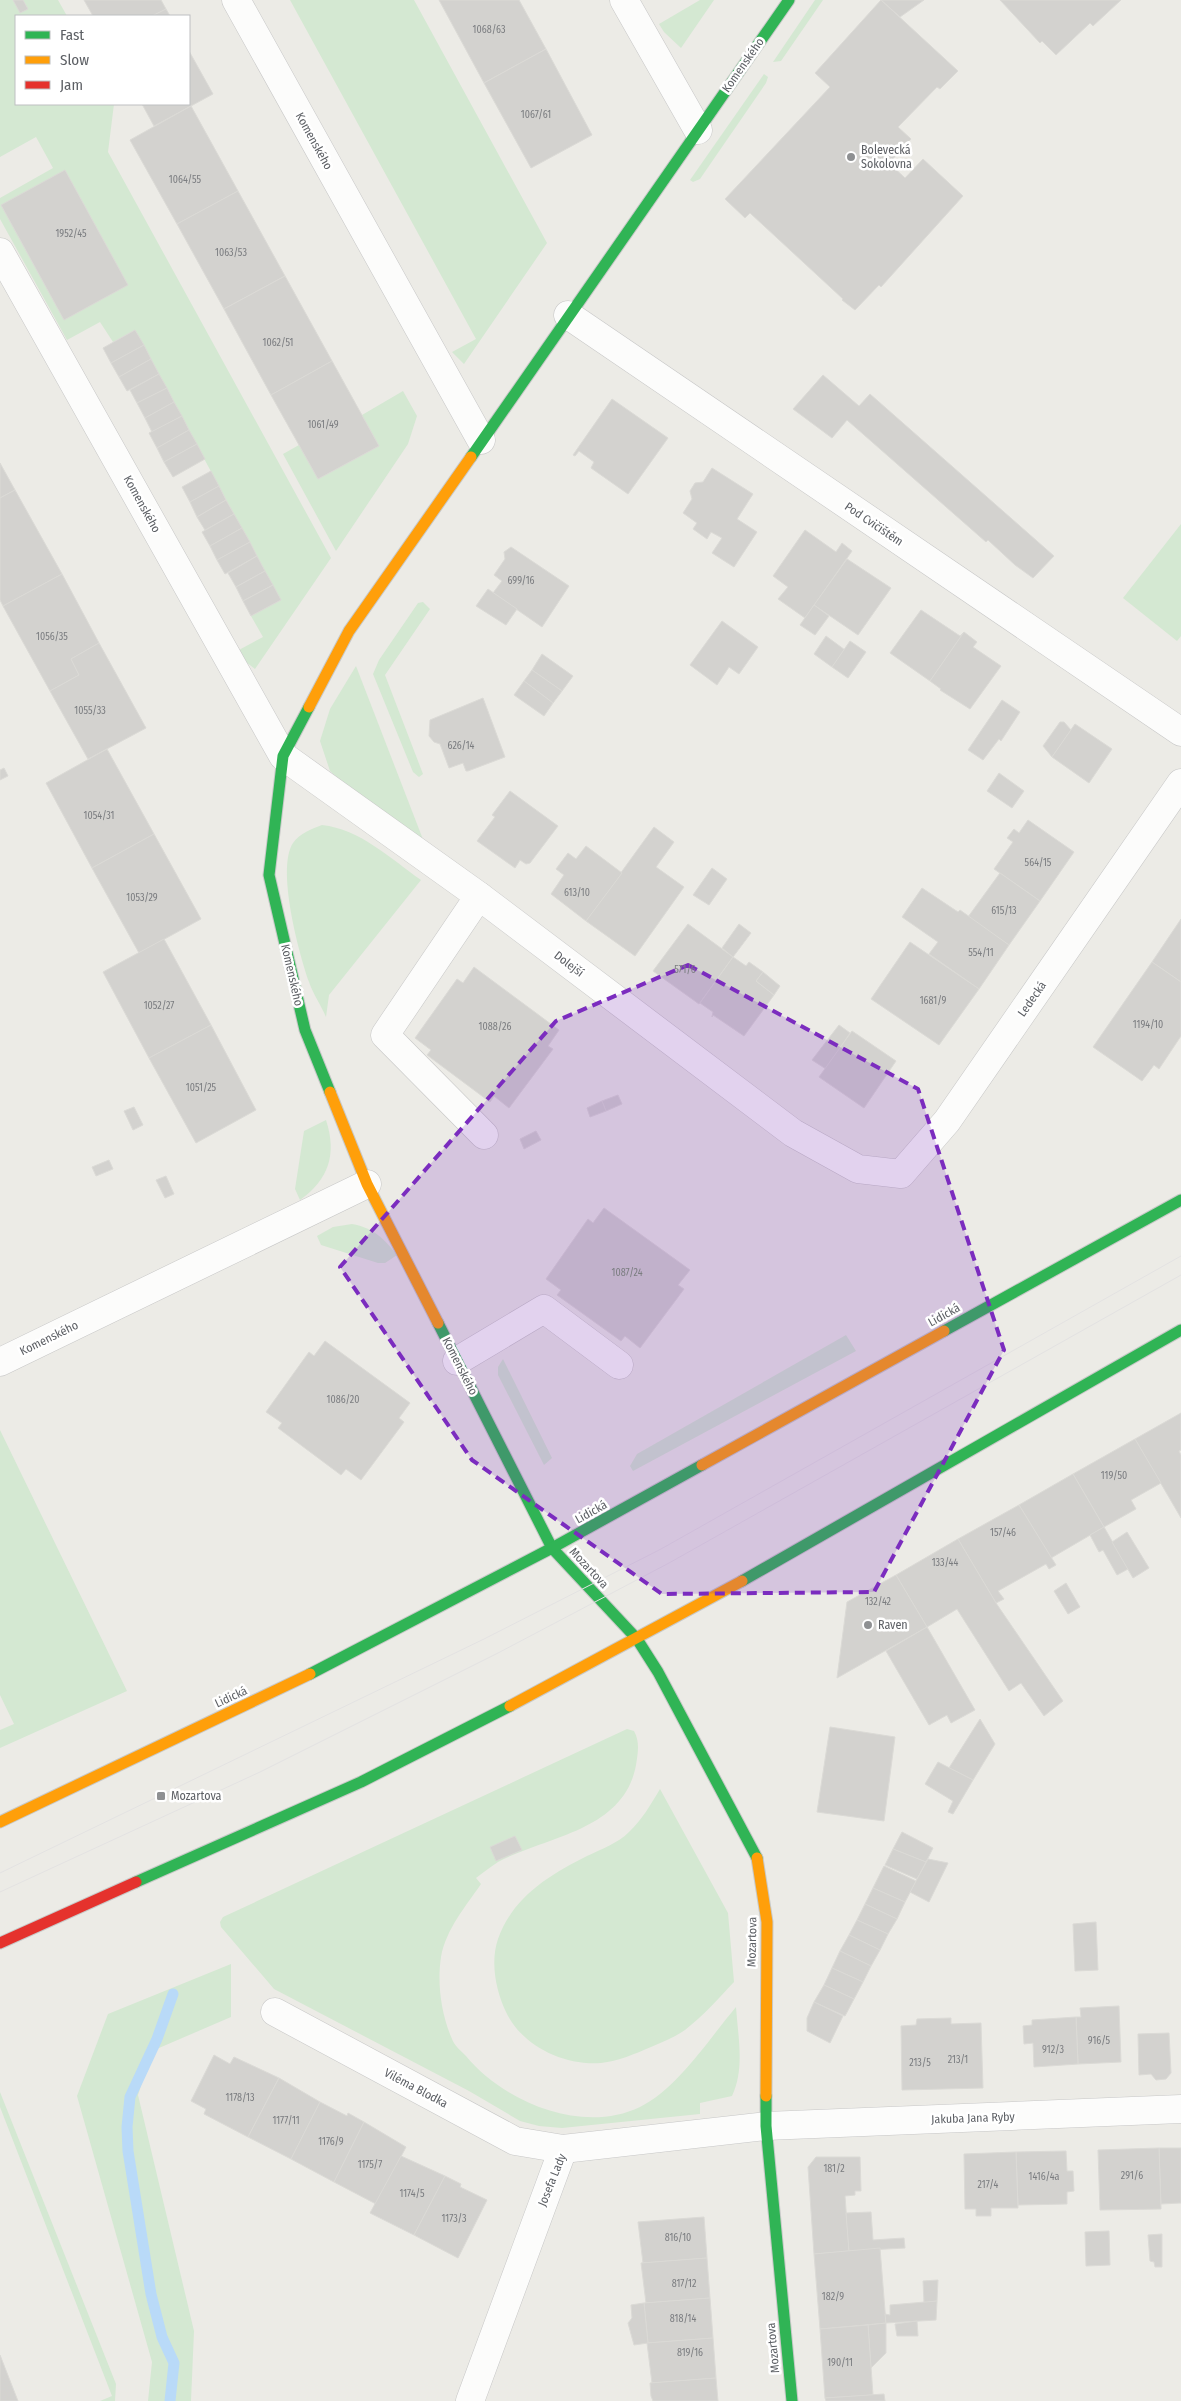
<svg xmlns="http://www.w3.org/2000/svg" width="1181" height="2401" viewBox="0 0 1181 2401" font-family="'Fira Sans Condensed',sans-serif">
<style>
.green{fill:#d4e8d2}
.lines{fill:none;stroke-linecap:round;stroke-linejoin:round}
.stream{stroke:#b9daf8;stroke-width:11}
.building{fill:#d3d2cf;stroke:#dbdad6}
.street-casing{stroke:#c7c7c7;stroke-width:29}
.fast-casing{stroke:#c8c9c8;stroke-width:13}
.slow-casing{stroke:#c8c9c8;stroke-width:13}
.jam-casing{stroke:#c8c9c8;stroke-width:13}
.street{stroke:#fcfcfb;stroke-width:28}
.fast{stroke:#30b455;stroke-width:11}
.slow{stroke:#ff9f0a;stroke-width:11}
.jam{stroke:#e5322d;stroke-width:11}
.tram{stroke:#e3e2e2;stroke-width:1}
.marked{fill:#7b2cbf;fill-opacity:0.2;stroke:#7b2cbf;stroke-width:4;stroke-dasharray:10 6;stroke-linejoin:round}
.poi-dot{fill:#8e9092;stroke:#fff;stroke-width:2}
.labels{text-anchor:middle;stroke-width:5;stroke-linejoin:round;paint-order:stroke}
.number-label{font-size:10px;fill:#7b7d80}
.street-label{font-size:12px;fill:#5c5f64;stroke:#fff}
.poi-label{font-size:12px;fill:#5c5f64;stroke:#fff;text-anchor:start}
</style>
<rect width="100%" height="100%" fill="#ecebe6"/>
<g class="green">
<polygon points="0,0 58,0 67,16 16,16 16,104 114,104 108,152 331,558 255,669 242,659 237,651 263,637 251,616 280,600 135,330 113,342 100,322 67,340 0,219 0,198 53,168 36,137 0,157"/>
<polygon points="290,0 414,0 547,243 464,364 452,352 476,339"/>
<polygon points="700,0 714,0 681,48 664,32 659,24"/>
<polygon points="815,0 823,0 781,61 773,62"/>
<polygon points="764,74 768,77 766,83 700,179 693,182 690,180"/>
<polygon points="403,391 417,416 408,444 336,551 283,454 299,445 318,479 379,446 362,415"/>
<polygon points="1181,524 1181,636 1177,641 1123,598"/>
<polygon points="423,602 430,609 385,675 423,774 419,777 413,772 373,674 379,660 418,603"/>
<polygon points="356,666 424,842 355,794 330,771 320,741 330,709"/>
<path d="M322,825c38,4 69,34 99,55l-92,115 -3,22c-5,-12 -13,-23 -17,-35 -10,-29 -33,-113 -16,-139 7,-10 19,-14 29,-18z"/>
<path d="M326,1120c11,34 3,59 -26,80l-5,-11 9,-58z"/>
<path d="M352,1224c22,4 32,15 45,31l-12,8h-7l-57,-18 -4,-9 16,-9z"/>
<polygon points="846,1335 856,1351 633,1471 630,1466 637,1454"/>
<polygon points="503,1359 552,1458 544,1465 498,1375 498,1367"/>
<polygon points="0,1430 127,1691 0,1748 0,1730 14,1724 0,1695"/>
<path d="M627,1729l7,2c6,11 4,21 2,34 -12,66 -89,71 -138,97 -8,5 -15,11 -22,16l5,6c-15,22 -35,45 -40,73 -4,26 0,57 11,82 2,6 9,12 14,17 38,46 116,79 174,51 38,-19 68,-67 96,-100 2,30 9,62 -4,89l-32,7v11l-138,14 -23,-2 -19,-5 -51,-30 -195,-102 -53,-62 -1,-5 3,-5z"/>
<path d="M660,1789l68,124 6,69c-16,17 -31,34 -49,48 -10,7 -22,12 -34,17 -16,7 -33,14 -50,16 -37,3 -79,-17 -95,-51 -10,-21 -16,-50 -8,-73 15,-42 51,-64 89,-83 15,-7 31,-13 42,-24 13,-12 22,-28 31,-43z"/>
<polygon points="231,1964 231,2017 152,2051 138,2095 194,2331 191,2401 148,2401 152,2362 77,2096 108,2014"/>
<polygon points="0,2092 116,2384 115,2401 100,2401 112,2396 0,2107"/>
</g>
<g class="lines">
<polyline class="stream" points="170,2401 174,2363 162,2337 151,2294 128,2151 127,2127 130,2097 157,2039 173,1994"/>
</g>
<g class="building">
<polygon points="13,0 23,0 28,9 20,13"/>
<polygon points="84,0 161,0 166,9 152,16 93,16"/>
<polygon points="439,0 519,0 546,49 484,83"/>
<polygon points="881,0 924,0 900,17"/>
<polygon points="881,0 958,71 940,89 937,87 898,127 911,139 889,163 905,178 923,159 963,196 881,287 879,285 855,310 842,300 843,299 750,213 745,218 725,199 830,87 815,73"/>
<polygon points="1000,0 1121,0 1093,26 1090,23 1056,55 1042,41 1040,43"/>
<polygon points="166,9 170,16 152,16"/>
<polygon points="546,49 592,135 531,168 484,83"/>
<polygon points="189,51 213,94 154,126 142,104 189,104"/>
<polygon points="191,106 238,191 177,224 130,140"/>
<polygon points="65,170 128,285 64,320 1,205"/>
<polygon points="238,191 285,276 224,309 177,224"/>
<polygon points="285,276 332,361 271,395 224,309"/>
<polygon points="135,330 144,345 111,363 103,348"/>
<polygon points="144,345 151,359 119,377 111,363"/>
<polygon points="151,359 159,374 127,391 119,377"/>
<polygon points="332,361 379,446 318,479 271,395"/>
<polygon points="159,374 167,388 137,403 130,390"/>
<polygon points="823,375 859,406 870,394 1054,556 1033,578 1015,565 988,540 986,542 847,420 832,438 793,409"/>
<polygon points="167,388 174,402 145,418 137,403"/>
<polygon points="612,399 668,438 628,494 591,468 594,462 579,451 575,456 573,455"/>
<polygon points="174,402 182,416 152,432 145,418"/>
<polygon points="182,416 189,430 157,448 149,433"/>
<polygon points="189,430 197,444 164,462 157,448"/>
<polygon points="197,444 205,459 173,477 164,462"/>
<polygon points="0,463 15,490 0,498"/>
<polygon points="712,468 753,494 737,519 757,532 734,567 712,553 722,538 711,532 707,539 693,529 697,523 683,513 692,499 690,491 695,483 703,482"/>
<polygon points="211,471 219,486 190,502 182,487"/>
<polygon points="219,486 226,500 197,517 190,502"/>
<polygon points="15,490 62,574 3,606 0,600 0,498"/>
<polygon points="226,500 234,514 205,530 197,517"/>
<polygon points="234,514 242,528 210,546 202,532"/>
<polygon points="242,528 250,542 217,560 210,546"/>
<polygon points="805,530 836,552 842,543 852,551 805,618 778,599 788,587 773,576"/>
<polygon points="250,542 257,556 225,574 217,560"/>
<polygon points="511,547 569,586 542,627 493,593 502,581 494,575 505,559 504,552"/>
<polygon points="257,556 265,571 236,587 228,573"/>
<polygon points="847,559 891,588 858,635 814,605"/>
<polygon points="265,571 273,585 243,601 236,587"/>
<polygon points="62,574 99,643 71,659 79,675 50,691 3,606"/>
<polygon points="273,585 281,600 251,616 243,601"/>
<polygon points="488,589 517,609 506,625 476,606"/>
<polygon points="814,605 829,616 815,635 800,625"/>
<polygon points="921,610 960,636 964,632 930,681 890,653"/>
<polygon points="722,621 758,647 739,674 729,667 717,685 690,665"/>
<polygon points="964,632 977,642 973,647 1001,666 970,709 940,690 941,689 930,681"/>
<polygon points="826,636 845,650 832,667 814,654"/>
<polygon points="850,641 866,652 848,678 832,667"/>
<polygon points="99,643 146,728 88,759 50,691 79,675 71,659"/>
<polygon points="542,654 573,676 562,691 532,670"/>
<polygon points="532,670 562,691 553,703 524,681"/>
<polygon points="524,681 553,703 544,716 514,695"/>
<polygon points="483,698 505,757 468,771 466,771 463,763 449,768 440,744 434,742 429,736 430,720"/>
<polygon points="1002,700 1020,712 1001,741 999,739 983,760 968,750"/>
<polygon points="1060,722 1064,722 1071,730 1052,757 1043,746"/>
<polygon points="1075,724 1112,749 1089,783 1052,757"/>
<polygon points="107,749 154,834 92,868 46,783"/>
<polygon points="4,768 8,776 0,780 0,770"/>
<polygon points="999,773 1024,791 1012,808 987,791"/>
<polygon points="510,791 558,826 530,863 526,864 520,860 515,868 477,841 495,817 492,815"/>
<polygon points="1028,820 1074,852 1040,901 994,869 1013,842 1007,838 1014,829 1019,833"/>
<polygon points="654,827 674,842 656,867 684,887 635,956 586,921"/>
<polygon points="154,834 201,919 139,953 92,868"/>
<polygon points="586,846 622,873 586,921 551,894 564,875 556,869 568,853 576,859"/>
<polygon points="712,868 727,879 709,905 693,895"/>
<polygon points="1000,873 1040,901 1009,945 968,917"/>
<polygon points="922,888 958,912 960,910 1009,945 979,989 929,954 938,942 902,917"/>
<polygon points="1181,919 1181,982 1152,962"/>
<polygon points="688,924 733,957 699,1004 653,971"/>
<polygon points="739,924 751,933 733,957 722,948"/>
<polygon points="164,939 211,1025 149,1058 103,972"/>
<polygon points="910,942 979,989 939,1045 871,999"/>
<polygon points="733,957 746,966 749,962 763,972 756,981 774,995 744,1036 713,1015 712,1017 713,1012 700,1003"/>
<polygon points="1152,962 1181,982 1181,1036 1159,1069 1154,1065 1142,1081 1093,1047"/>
<polygon points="474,967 559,1030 548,1046 553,1049 509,1108 494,1096 490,1102 427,1055 431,1050 415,1038 457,979 463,983"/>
<polygon points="763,972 780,986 774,995 756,981"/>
<polygon points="211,1025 256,1110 196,1143 149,1058"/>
<polygon points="839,1025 850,1033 826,1069 812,1060"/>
<polygon points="852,1031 896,1061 864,1108 819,1077"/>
<polygon points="618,1095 622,1104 606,1111 602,1101"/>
<polygon points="602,1101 606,1111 590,1117 587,1108"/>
<polygon points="134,1107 143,1125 133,1130 124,1111"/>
<polygon points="536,1131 541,1140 524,1149 520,1139"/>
<polygon points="109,1160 113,1169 96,1176 92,1167"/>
<polygon points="166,1176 174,1194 165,1198 156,1180"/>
<polygon points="604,1208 690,1270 678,1285 684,1289 640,1348 625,1336 621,1341 557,1295 561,1290 546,1279 588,1219 593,1223"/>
<polygon points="325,1341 410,1403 399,1418 404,1422 361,1480 346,1469 341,1475 278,1428 282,1423 266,1412 309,1352 314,1356"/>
<polygon points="1181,1413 1181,1450 1179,1451 1181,1455 1181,1518 1135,1439"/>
<polygon points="1135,1439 1161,1483 1131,1500 1136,1509 1104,1527 1073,1474"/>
<polygon points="1073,1474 1104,1527 1051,1558 1019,1505"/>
<polygon points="1019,1505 1056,1565 1049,1569 1046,1564 998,1591 1004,1599 996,1603 958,1539"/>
<polygon points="1104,1527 1128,1569 1117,1575 1103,1550 1099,1552 1090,1535"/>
<polygon points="1127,1532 1149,1568 1133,1578 1112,1542"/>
<polygon points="958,1539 996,1603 1063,1701 1044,1716 1021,1683 1009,1691 957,1609 927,1627 896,1575"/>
<polygon points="896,1575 927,1627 837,1678 847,1602"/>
<polygon points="1066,1583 1080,1607 1068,1614 1054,1591"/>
<polygon points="927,1627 975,1710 951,1723 947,1715 929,1725 886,1651"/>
<polygon points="980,1719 995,1744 973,1780 949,1768"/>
<polygon points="830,1727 895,1737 884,1821 817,1812"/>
<polygon points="938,1762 973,1780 953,1814 948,1812 953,1801 925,1784"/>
<polygon points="902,1832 933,1848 926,1862 893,1849"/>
<polygon points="515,1836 522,1850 496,1861 490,1847"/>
<polygon points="893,1849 926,1862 917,1879 885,1865"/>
<polygon points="928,1859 948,1863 929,1902 910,1892"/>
<polygon points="884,1866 916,1881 905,1902 873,1888"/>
<polygon points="873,1888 905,1902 897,1919 865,1904"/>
<polygon points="865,1904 897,1919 888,1934 857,1920"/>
<polygon points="857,1920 888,1934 880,1950 849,1935"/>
<polygon points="1096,1922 1098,1970 1075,1971 1073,1924"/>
<polygon points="849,1935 880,1950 871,1966 840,1951"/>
<polygon points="840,1951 871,1966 863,1982 832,1968"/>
<polygon points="832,1968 863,1982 854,1999 824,1985"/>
<polygon points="824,1985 854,1999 845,2016 814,2002"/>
<polygon points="814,2002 843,2016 830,2043 807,2031 807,2018"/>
<polygon points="1119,2006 1121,2062 1078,2064 1076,2017 1081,2017 1080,2008"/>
<polygon points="1076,2017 1078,2064 1034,2067 1033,2043 1024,2044 1023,2026 1032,2025 1032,2020"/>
<polygon points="951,2018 951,2024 981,2023 983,2088 902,2090 901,2026 916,2025 917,2019"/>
<polygon points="1169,2033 1171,2073 1166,2079 1156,2080 1151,2074 1139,2075 1138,2034"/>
<polygon points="214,2055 230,2064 234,2057 279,2078 248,2137 204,2114 206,2109 191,2101"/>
<polygon points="279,2078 320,2102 291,2159 248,2137"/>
<polygon points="320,2102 347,2116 348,2113 364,2122 334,2182 291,2159"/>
<polygon points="364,2122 406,2147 376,2204 334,2182"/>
<polygon points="1159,2148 1181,2148 1181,2203 1161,2204"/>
<polygon points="1159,2148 1161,2209 1100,2210 1098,2150"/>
<polygon points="1066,2151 1067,2171 1073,2171 1074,2191 1067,2192 1067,2204 1018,2205 1016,2152"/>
<polygon points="1016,2152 1018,2208 991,2208 991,2216 976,2216 976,2209 965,2209 964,2154"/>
<polygon points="401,2156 445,2176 414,2235 370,2213"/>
<polygon points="816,2157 860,2157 861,2191 855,2191 855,2195 845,2196 849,2251 814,2254 808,2167"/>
<polygon points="445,2176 461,2184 460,2187 487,2200 458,2258 414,2235"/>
<polygon points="871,2212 873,2240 904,2238 905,2248 849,2251 846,2213"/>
<polygon points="704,2217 707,2258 643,2263 638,2222"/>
<polygon points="1109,2231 1110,2265 1086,2266 1085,2232"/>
<polygon points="1162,2234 1162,2267 1155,2267 1154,2262 1150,2261 1148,2235"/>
<polygon points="880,2248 886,2323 820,2329 814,2254"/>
<polygon points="707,2258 710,2298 646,2303 641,2263"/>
<polygon points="938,2280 937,2301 924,2303 923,2281"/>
<polygon points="710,2298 713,2338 648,2343 644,2303"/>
<polygon points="937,2301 936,2320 886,2323 885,2314 890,2315 890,2305"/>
<polygon points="644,2303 648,2343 634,2345 628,2323 632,2318 631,2305"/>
<polygon points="917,2321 918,2336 897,2336 895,2324"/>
<polygon points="886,2323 886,2353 871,2368 868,2325"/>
<polygon points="868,2325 873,2395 825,2398 820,2329"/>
<polygon points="713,2338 716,2378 652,2383 647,2343"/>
<polygon points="0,2355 18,2401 0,2401"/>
<polygon points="716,2378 718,2401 653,2401 651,2396 650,2383"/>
<polygon points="884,2394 885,2401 826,2401 825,2398"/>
</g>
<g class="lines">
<defs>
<g id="street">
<polyline points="236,0 481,440"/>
<polyline points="624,0 698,130"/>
<polyline points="0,252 283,756 479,896 793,1133 858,1169 901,1174 947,1121 1181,783"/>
<polyline points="568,315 1181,732"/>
<polyline points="479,896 385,1035 484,1135"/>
<polyline points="457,1361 544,1309 619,1365"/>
<polyline points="0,1362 367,1184"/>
<polyline points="275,2012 515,2141 563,2149 766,2126 1181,2109"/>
<polyline points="470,2401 563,2149"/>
</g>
<g id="fast">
<polyline points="471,457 789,0"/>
<polyline points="309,707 283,756 269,875 305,1030 330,1092"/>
<polyline points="438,1323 552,1548 637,1639 658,1672 757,1858"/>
<polyline points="944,1331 1181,1200"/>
<polyline points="742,1581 1181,1330"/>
<polyline points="310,1674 552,1548 702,1465"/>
<polyline points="136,1882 361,1782 510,1706"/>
<polyline points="766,2096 766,2126 792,2401"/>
</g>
<g id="slow">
<polyline points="309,707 349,631 471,457"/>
<polyline points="330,1092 367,1184 438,1323"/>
<polyline points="702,1465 944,1331"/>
<polyline points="510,1706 742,1581"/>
<polyline points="0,1822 310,1674"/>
<polyline points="757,1858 767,1922 766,2096"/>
</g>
<polyline id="jam" points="0,1943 136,1882"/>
</defs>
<use href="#street" class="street-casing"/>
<use href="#fast" class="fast-casing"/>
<use href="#slow" class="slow-casing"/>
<use href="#jam" class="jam-casing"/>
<use href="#street" class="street"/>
<use href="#fast" class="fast"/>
<use href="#slow" class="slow"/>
<use href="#jam" class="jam"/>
<g class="tram">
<polyline points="0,1873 484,1639 661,1549 1181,1256"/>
<polyline points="0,1892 260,1772 498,1653 669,1563 1181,1275"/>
</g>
</g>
<path class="marked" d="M688,965l230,124 86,261 -130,242 -212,2 -190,-134 -132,-193 216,-246z"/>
<g class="poi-dot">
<circle cx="851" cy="157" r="5"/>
<circle cx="868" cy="1625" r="5"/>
<rect x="156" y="1791" width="10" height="10" rx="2.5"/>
</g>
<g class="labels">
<g class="number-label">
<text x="489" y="33">1068/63</text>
<text x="536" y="118">1067/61</text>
<text x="185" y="183">1064/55</text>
<text x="71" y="237">1952/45</text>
<text x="231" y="256">1063/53</text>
<text x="278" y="346">1062/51</text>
<text x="323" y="428">1061/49</text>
<text x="521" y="584">699/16</text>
<text x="52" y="640">1056/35</text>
<text x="90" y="714">1055/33</text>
<text x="461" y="749">626/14</text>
<text x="99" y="819">1054/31</text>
<text x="1038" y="866">564/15</text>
<text x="577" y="896">613/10</text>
<text x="142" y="901">1053/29</text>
<text x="1004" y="914">615/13</text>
<text x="981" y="956">554/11</text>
<text x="685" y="973">571/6</text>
<text x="933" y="1004">1681/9</text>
<text x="159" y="1009">1052/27</text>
<text x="1148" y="1028">1194/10</text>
<text x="495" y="1030">1088/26</text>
<text x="201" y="1091">1051/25</text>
<text x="627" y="1276">1087/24</text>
<text x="343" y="1403">1086/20</text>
<text x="1114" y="1479">119/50</text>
<text x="1003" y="1536">157/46</text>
<text x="945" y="1566">133/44</text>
<text x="878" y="1605">132/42</text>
<text x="1099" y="2044">916/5</text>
<text x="1053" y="2053">912/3</text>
<text x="958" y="2063">213/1</text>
<text x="920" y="2066">213/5</text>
<text x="240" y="2101">1178/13</text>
<text x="286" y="2124">1177/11</text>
<text x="331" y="2145">1176/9</text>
<text x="370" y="2168">1175/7</text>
<text x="834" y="2172">181/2</text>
<text x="1132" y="2179">291/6</text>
<text x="1044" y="2180">1416/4a</text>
<text x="988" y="2188">217/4</text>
<text x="412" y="2197">1174/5</text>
<text x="454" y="2222">1173/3</text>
<text x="678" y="2241">816/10</text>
<text x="684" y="2287">817/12</text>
<text x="833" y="2300">182/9</text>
<text x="683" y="2322">818/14</text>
<text x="690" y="2356">819/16</text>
<text x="840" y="2366">190/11</text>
</g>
<g class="street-label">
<text transform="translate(743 65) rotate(-55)" y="4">Komenského</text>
<text transform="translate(314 141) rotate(61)" y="4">Komenského</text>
<text transform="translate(142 504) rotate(61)" y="4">Komenského</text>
<text transform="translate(874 524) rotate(34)" y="4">Pod Cvičištěm</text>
<text transform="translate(569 964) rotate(37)" y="4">Dolejší</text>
<text transform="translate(292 975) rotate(77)" y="4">Komenského</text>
<text transform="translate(1032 999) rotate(-55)" y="4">Ledecká</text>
<text transform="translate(944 1315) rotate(-29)" y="4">Lidická</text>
<text transform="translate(49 1338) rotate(-26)" y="4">Komenského</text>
<text transform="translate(460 1366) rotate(63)" y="4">Komenského</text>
<text transform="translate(591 1512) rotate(-29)" y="4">Lidická</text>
<text transform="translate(589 1568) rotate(47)" y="4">Mozartova</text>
<text transform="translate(231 1697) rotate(-25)" y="4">Lidická</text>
<text transform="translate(752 1942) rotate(-89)" y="4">Mozartova</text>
<text transform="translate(416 2088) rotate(28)" y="4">Viléma Blodka</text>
<text transform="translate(973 2118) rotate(-2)" y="4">Jakuba Jana Ryby</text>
<text transform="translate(552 2180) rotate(-68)" y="4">Josefa Lady</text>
<text transform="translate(773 2348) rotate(-95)" y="4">Mozartova</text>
</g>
<g class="poi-label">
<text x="861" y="154">Bolevecká<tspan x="861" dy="14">Sokolovna</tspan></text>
<text x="878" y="1629">Raven</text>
<text x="171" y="1800">Mozartova</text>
</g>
</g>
<rect x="15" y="15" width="175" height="90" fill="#ffffff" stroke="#bebfc1"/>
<rect x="25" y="31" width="25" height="8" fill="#30b455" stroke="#bebfc1"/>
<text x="60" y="40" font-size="15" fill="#5c5f64">Fast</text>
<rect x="25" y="56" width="25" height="8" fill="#ff9f0a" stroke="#bebfc1"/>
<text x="60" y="65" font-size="15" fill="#5c5f64">Slow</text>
<rect x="25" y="81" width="25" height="8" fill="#e5322d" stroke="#bebfc1"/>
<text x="60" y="90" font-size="15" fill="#5c5f64">Jam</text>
</svg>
